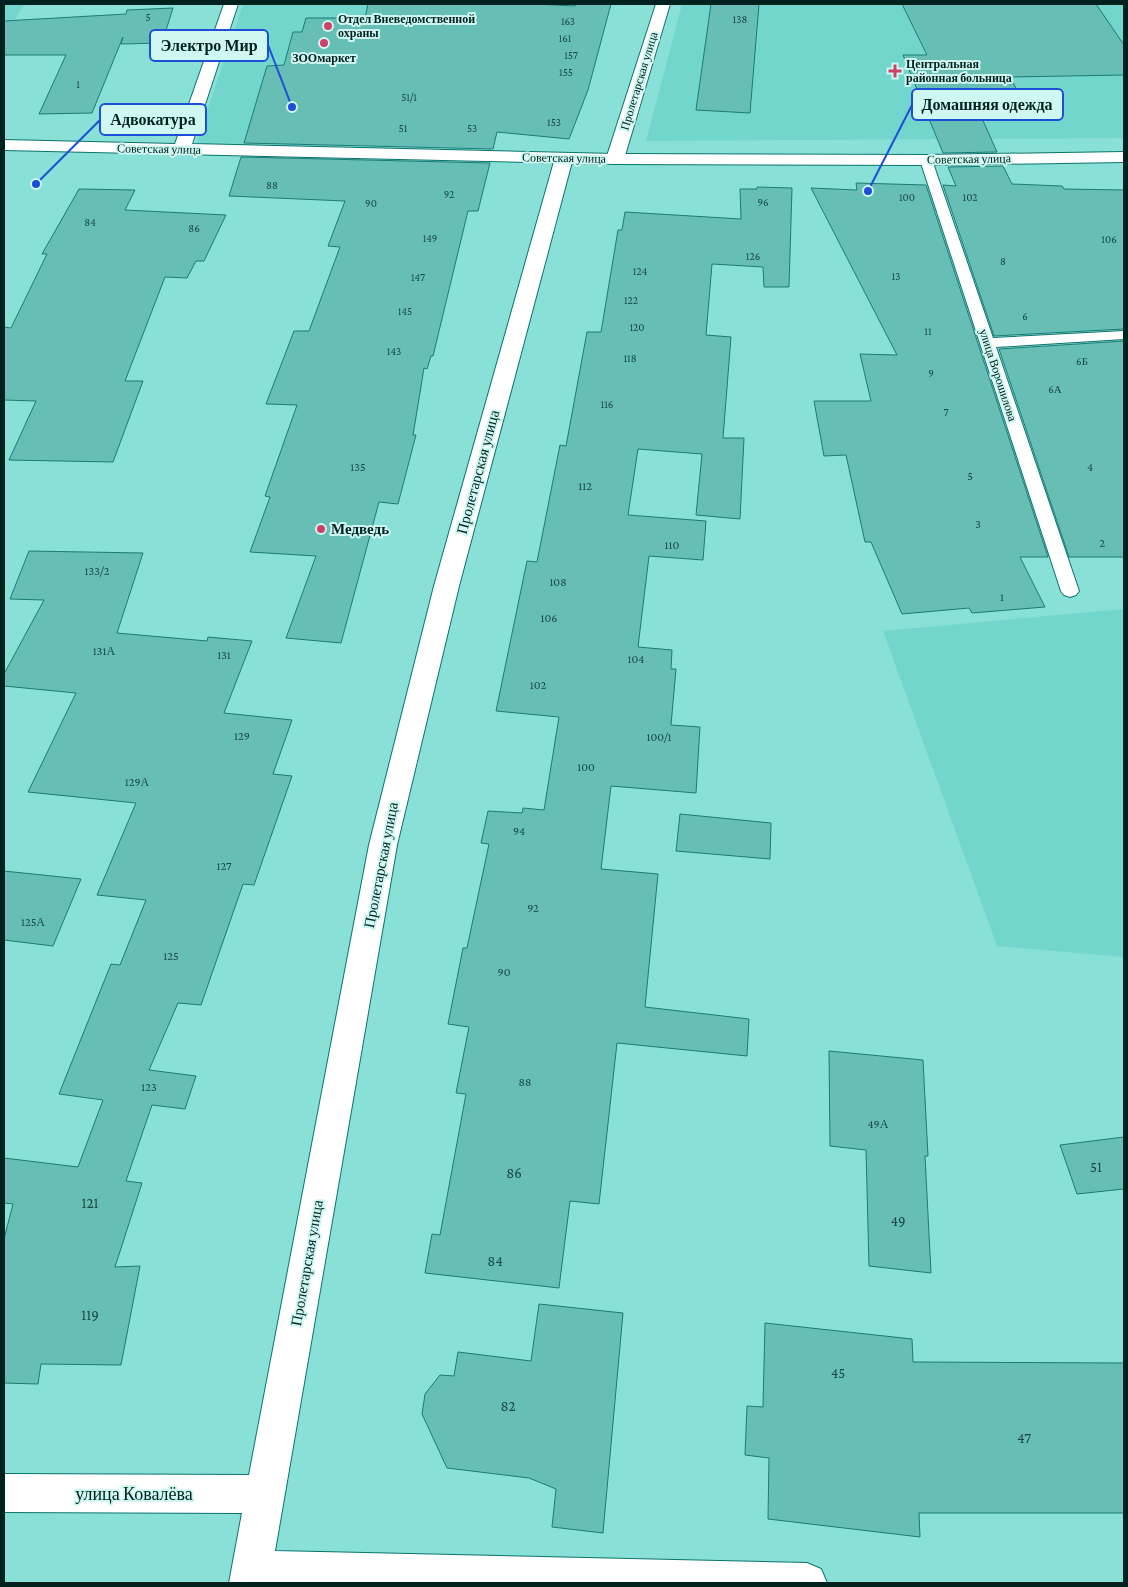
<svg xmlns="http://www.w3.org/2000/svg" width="1128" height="1587" viewBox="0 0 1128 1587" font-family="'Crimson Pro',serif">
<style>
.built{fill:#73d6cc}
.building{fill:#66beb5;stroke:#1b7c75}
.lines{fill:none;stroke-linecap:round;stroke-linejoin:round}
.lane-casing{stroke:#0a746d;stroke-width:2}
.street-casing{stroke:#0a746d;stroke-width:2}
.secondary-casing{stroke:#0a746d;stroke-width:2}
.lane{fill:#fff;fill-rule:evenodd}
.street{fill:#fff;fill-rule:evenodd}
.secondary{fill:#fff;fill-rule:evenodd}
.poi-dot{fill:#ce4068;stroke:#cff8f3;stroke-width:2}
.labels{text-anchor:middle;stroke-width:4;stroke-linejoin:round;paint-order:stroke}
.far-number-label{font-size:11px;fill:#1a4944}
.far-poi-label{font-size:12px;font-weight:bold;fill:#00221f;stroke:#cff8f3;text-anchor:start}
.far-street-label{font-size:12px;fill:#00221f;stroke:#cff8f3}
.number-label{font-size:12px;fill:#1a4944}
.street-label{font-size:15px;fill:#00221f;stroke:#cff8f3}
.poi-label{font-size:15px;font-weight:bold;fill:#00221f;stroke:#cff8f3;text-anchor:start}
.near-number-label{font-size:15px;fill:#1a4944}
.near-street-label{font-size:18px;fill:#00221f;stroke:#cff8f3}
.leader{fill:none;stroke:#1d4ed8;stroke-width:2}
.callout-dot{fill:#1d4ed8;stroke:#cff8f3;stroke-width:2}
.callout{fill:#cff8f3;stroke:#1d4ed8;stroke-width:2}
.callout-label{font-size:16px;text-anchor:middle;font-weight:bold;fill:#00221f}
</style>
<rect width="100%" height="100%" fill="#89e0d7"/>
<g class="built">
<polygon points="4,4 24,4 11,27 4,27"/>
<polygon points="243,4 481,4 479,29 344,63 327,147 196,144"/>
<polygon points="682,4 1124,4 1124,138 646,141"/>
<polygon points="1124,609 1124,957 997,946 883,631"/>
</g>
<g class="building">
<polygon points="368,4 535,4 575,6 576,4 611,4 588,90 569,139 497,132 493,149 244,143 267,66 284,65 293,32 302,32 306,18 365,18"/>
<polygon points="711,4 759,4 750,113 696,110"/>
<polygon points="902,4 1096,4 1124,45 1124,75 1010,77 1026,107 1011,107 1015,113 980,114 997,152 943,153 903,55 927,55"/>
<polygon points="173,8 162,43 121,44 123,37 92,113 39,114 66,55 4,55 4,21 126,14 127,10"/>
<polygon points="241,157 490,163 478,211 468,211 433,356 431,356 427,369 424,368 413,435 416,435 398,504 379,502 341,643 286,638 316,556 250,552 270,497 265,496 297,405 266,404 294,331 309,331 340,247 328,246 345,201 229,196"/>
<polygon points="1003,166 1012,184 1062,186 1064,189 1124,190 1124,329 994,336 943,185 956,186 948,167"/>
<polygon points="856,183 926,185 1048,557 1020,557 1045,607 972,613 969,608 902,614 871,542 865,542 846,455 824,456 814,401 871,401 860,354 897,355 811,188 857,190"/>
<polygon points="757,187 792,188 789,287 764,287 763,267 712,264 706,335 731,337 723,438 744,438 740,519 696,515 702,454 638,449 628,515 706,521 703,560 649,556 638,647 672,650 671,669 676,669 671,725 700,727 696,793 611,786 601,869 658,874 645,1007 749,1019 747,1056 617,1043 599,1204 570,1201 559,1288 425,1273 432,1234 440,1235 466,1094 456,1093 469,1027 448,1024 463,948 467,948 489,844 481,843 488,811 522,813 523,808 544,810 559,717 496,711 527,561 537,562 560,445 566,446 587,332 601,332 618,230 622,230 625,212 741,219 740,189 757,189"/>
<polygon points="79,189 135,190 125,210 226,215 204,261 196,261 187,278 165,277 125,381 143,381 113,462 9,460 36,401 4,400 4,327 11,328 47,254 42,254"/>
<polygon points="1124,341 1124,557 1069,557 999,349"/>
<polygon points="29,551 143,553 117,633 207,641 208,637 252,641 224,713 292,720 273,774 292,776 254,885 243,884 201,1005 178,1003 149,1070 196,1076 185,1109 152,1105 126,1181 142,1183 115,1267 140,1266 121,1365 41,1364 38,1384 4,1383 4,1239 13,1204 4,1203 4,1158 78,1167 103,1100 59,1094 111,964 120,965 146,900 97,895 136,803 28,792 76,693 4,686 4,674 44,600 10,599"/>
<polygon points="680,814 771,823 770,859 676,851"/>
<polygon points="4,871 81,879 53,946 4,940"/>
<polygon points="829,1051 923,1060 928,1156 925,1156 931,1273 869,1266 866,1150 830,1146"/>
<polygon points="1124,1137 1124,1189 1077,1194 1060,1145"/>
<polygon points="539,1304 623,1313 603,1533 552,1527 556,1489 529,1478 447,1468 422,1414 425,1394 440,1375 454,1376 458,1352 531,1361"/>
<polygon points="765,1323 912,1339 913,1362 1124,1363 1124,1513 919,1513 920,1537 768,1519 769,1458 745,1455 747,1406 763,1407"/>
</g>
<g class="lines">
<defs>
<polygon id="lane" points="926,156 932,160 993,338 1124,331 1124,339 996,347 1079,591 1076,595 1070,597 1064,595 1061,591 920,160"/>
<g id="street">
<polygon points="656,4 670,4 624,159 621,163 615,164 609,163 606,159"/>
<polygon points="564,153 570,154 573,158 459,586 397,845 275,1551 807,1563 821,1569 827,1583 229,1583 242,1513 4,1512 4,1474 249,1475 369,845 434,586 555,158 558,154"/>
</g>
<polygon id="secondary" points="224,4 238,4 192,144 615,154 926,155 1124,152 1124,162 926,165 615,164 4,150 4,140 175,144"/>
</defs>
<use href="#lane" class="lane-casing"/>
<use href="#street" class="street-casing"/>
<use href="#secondary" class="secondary-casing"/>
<use href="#lane" class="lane"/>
<use href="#street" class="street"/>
<use href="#secondary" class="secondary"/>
</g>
<g class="poi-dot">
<circle cx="328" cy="26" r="5"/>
<circle cx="324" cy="43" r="5"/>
<path d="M892.5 63.5h5v5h5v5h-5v5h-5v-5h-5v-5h5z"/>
<circle cx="321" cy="529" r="5"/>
</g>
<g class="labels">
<g class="far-number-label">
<text x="148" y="21">5</text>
<text x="740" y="23">138</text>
<text x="568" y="25">163</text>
<text x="565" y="42">161</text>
<text x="571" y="59">157</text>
<text x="566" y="76">155</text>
<text x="78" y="88">1</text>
<text x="409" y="101">51/1</text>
<text x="554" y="126">153</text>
<text x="403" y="132">51</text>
<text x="472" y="132">53</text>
<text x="272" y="189">88</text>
<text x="449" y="198">92</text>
<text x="907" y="201">100</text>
<text x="970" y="201">102</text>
<text x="763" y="206">96</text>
<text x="371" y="207">90</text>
<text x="90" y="226">84</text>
<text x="194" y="232">86</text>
<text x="430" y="242">149</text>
<text x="1109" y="243">106</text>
<text x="753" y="260">126</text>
<text x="1003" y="265">8</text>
<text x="640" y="275">124</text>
<text x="896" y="280">13</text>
<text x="418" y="281">147</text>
<text x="631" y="304">122</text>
<text x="405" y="315">145</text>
<text x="1025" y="320">6</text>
<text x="637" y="331">120</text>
<text x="928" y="335">11</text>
<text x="394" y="355">143</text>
<text x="630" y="362">118</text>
<text x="1082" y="365">6Б</text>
<text x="931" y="377">9</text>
<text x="1055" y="393">6А</text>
<text x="607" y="408">116</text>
<text x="946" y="416">7</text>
</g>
<g class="far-poi-label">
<text x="338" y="23">Отдел Вневедомственной<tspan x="338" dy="14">охраны</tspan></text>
<text x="324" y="62" text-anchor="middle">ЗООмаркет</text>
<text x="906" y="68">Центральная<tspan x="906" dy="14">районная больница</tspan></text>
</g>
<g class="far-street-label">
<text transform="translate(639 81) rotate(-73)" y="4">Пролетарская улица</text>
<text transform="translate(159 149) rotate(1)" y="4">Советская улица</text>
<text transform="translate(564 158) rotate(1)" y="4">Советская улица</text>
<text transform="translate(969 159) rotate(-1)" y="4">Советская улица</text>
<text transform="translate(998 375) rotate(72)" y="4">улица Ворошилова</text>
</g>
<g class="number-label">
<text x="358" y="471">135</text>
<text x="1090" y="471">4</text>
<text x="970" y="480">5</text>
<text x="585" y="490">112</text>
<text x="978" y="528">3</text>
<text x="1102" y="547">2</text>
<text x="672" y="549">110</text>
<text x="97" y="575">133/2</text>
<text x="558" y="586">108</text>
<text x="1002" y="601">1</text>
<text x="549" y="622">106</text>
<text x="104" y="655">131А</text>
<text x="224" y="659">131</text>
<text x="636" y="663">104</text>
<text x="538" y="689">102</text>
<text x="242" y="740">129</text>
<text x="659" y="741">100/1</text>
<text x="586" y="771">100</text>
<text x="137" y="786">129А</text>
<text x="519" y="835">94</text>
<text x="224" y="870">127</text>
<text x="533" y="912">92</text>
<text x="33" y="926">125А</text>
<text x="171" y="960">125</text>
<text x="504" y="976">90</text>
<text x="525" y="1086">88</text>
<text x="149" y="1091">123</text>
<text x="878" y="1128">49А</text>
</g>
<g class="street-label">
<text transform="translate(478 472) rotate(-75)" y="5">Пролетарская улица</text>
<text transform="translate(381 865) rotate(-79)" y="5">Пролетарская улица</text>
<text transform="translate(307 1263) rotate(-80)" y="5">Пролетарская улица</text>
</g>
<g class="poi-label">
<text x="331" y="534">Медведь</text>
</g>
<g class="near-number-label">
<text x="1096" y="1172">51</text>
<text x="514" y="1178">86</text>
<text x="90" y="1208">121</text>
<text x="898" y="1226">49</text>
<text x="495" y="1266">84</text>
<text x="90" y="1320">119</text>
<text x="838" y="1378">45</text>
<text x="508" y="1411">82</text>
<text x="1024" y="1443">47</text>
</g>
<g class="near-street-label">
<text x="134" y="1500">улица Ковалёва</text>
</g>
</g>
<path class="leader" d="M292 107L268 45M868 191L912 105M36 184L100 120"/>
<g class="callout-dot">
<circle cx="292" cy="107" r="5"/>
<circle cx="868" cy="191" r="5"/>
<circle cx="36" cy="184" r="5"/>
</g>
<g class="callout">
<rect x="150" y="30" width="118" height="31" rx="5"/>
<rect x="912" y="89" width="151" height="31" rx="5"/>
<rect x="100" y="104" width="106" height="31" rx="5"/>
</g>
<g class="callout-label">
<text x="209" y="51">Электро Мир</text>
<text x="987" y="110">Домашняя одежда</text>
<text x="153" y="125">Адвокатура</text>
</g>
<rect width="1128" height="1587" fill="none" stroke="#00221f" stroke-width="10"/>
</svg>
